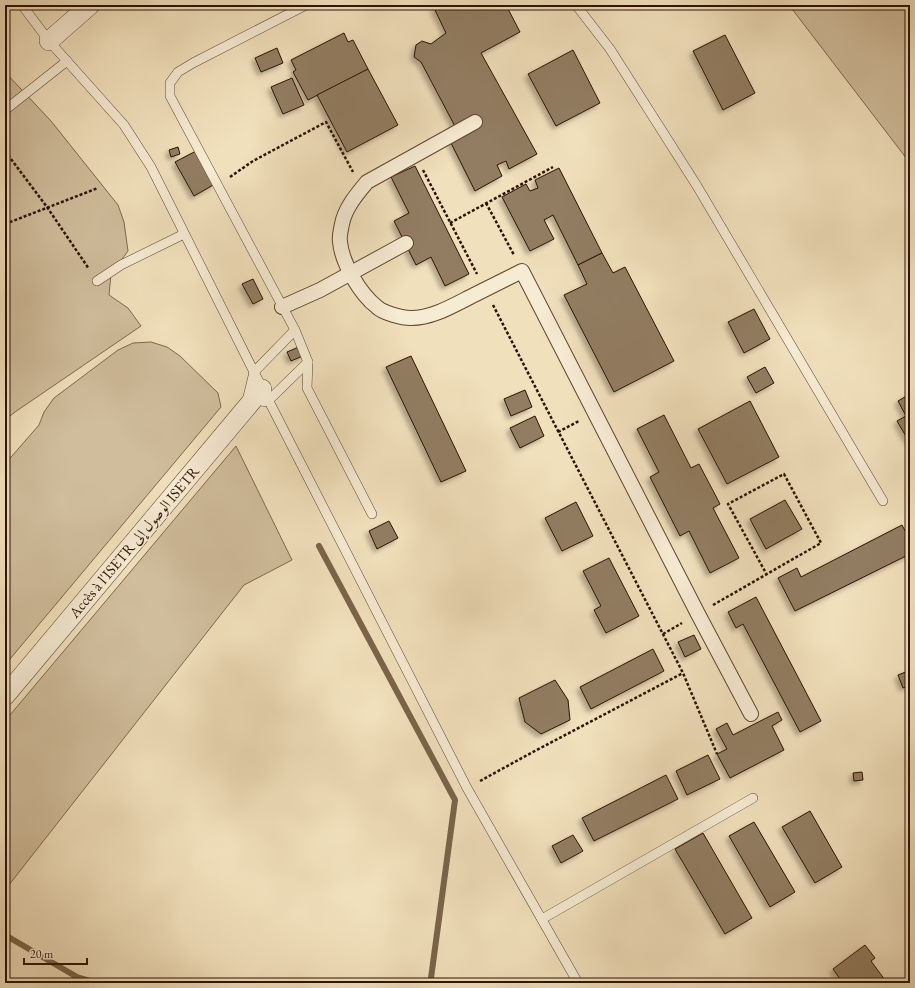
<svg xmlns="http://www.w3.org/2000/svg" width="915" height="988" viewBox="0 0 915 988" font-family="'EB Garamond',Amiri,serif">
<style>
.green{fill:#d0bd9c;stroke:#7e684e}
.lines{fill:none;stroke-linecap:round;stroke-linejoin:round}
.stream{stroke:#7a644a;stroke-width:6}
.building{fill:#927d62;stroke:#2c1200;filter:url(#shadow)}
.service-casing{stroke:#5d462f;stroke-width:10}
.pedestrian-casing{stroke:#5d462f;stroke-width:16}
.minor-casing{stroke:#5d462f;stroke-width:20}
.path{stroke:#2c1200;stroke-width:2.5;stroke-dasharray:3 2;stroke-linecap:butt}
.service{stroke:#f6ebd3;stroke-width:9}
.pedestrian{stroke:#f6ebd3;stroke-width:14}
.minor{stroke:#f6ebd3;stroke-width:19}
.labels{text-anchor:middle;stroke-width:3;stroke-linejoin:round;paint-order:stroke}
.street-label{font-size:15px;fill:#2c1200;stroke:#f6ebd3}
</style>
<defs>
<filter id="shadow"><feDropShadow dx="-3.5" dy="3.5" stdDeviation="2" flood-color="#0004"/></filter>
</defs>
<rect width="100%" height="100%" fill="#f1e0bc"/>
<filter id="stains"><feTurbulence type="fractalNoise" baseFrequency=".005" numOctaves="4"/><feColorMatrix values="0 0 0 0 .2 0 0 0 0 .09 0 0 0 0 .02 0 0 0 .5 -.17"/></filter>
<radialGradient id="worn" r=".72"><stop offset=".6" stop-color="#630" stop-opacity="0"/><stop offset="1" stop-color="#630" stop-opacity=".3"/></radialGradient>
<g class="green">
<polygon points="789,5 906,5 910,9 910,163"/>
<polygon points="5,72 51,121 118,205 124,222 128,251 111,274 109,295 128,308 141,326 15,412 5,420"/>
<polygon points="151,342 167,347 180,356 218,393 221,407 5,665 5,464 39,425 44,412 54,398 118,350 133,343"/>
<polygon points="236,446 292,560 244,585 5,890 5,721"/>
</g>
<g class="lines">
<g class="stream">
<polyline points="319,546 455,800 431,978 433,983"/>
<polyline points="5,935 77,977 97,983"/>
</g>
</g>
<g class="building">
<polygon points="439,5 506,5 520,32 481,53 537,154 509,169 506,161 497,165 502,176 475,191 448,137 458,132 421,62 414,57 416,45 422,41 431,44 446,33 434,8"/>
<polygon points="344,33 348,42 353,40 368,69 308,100 293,72 296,70 291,60"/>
<polygon points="725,35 755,93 723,110 693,51"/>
<polygon points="277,48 283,63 261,72 255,58"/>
<polygon points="573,50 600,103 556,126 528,74"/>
<polygon points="368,69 398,125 347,152 317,95"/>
<polygon points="292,78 304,105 283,114 271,87"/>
<polygon points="178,147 180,154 171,157 169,150"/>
<polygon points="196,151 215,184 194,196 175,162"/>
<polygon points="415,166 469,274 445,286 431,257 416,265 394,221 409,213 391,177"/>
<polygon points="559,168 602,253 578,265 553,215 544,220 554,239 530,251 502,197 526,184 530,191 538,188 535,180"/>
<polygon points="602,253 613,273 625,267 674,361 614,392 564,295 587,284 578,265"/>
<polygon points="253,279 263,299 253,304 242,284"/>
<polygon points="754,309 770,339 744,353 728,322"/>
<polygon points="301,346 305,355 291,361 287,352"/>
<polygon points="411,356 466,471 441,482 386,367"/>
<polygon points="765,367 774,383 756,393 747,377"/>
<polygon points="525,390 532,407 511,416 504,399"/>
<polygon points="910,394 910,443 897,421 906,416 898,401"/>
<polygon points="750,401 779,457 727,484 698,429"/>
<polygon points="664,415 691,468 699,464 720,504 713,508 739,558 710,573 689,531 680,536 650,477 659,472 637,429"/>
<polygon points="535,416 544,436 520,448 510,428"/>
<polygon points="785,500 802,529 766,549 750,519"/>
<polygon points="576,502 593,536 562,551 545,518"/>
<polygon points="389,521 398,538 377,549 369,531"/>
<polygon points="902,525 910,540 910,554 795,611 778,578 797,568 801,577"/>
<polygon points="609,558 639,616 606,633 594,610 601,606 583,571"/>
<polygon points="756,597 821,721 800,732 743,624 736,628 728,612"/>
<polygon points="694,635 701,649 685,657 678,642"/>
<polygon points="653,649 664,671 591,709 580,687"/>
<polygon points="908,671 910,675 910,685 903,688 898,675"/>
<polygon points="555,680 568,700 570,720 541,734 525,722 519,698"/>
<polygon points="778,712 782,720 772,726 784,750 730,778 717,754 727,749 716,729 727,723 733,735"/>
<polygon points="708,755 720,779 687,795 676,771"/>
<polygon points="862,772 863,780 854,781 853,773"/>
<polygon points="666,775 678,799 594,841 582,818"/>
<polygon points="810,811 842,867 815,883 782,827"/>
<polygon points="754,822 795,892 770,907 729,836"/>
<polygon points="703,833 752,918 725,934 675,849"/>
<polygon points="573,835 583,851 561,863 552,846"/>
<polygon points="865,945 875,958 871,961 885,980 880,983 843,983 833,969"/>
</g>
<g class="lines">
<defs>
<g id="service">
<polyline points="22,5 49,41 124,125 151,167 254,372 467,788 578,983"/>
<polyline points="306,5 193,63 178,72 170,83 170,96 295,330 308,362 307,388 372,514"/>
<polyline points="576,5 610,49 697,186 883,501"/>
<polyline points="5,110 67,61"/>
<polyline points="97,281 121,265 184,234"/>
<polyline points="247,401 254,372 295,330"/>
<polyline points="264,402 269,400 308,362"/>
<polyline points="542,919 753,798"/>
</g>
<g id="pedestrian">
<path d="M475,122l-108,60c-10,12 -22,26 -25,42 -1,5 -3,12 -2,18 2,21 20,52 37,65 6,6 25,11 34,11 22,0 43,-13 63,-23 16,-8 32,-16 48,-24l176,343 53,100"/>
<polyline points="282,307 320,290 406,243"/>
</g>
<g id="minor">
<polyline points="49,41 90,5"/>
<polyline points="5,696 262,389"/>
</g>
</defs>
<use href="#service" class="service-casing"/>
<use href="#pedestrian" class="pedestrian-casing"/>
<use href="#minor" class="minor-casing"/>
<g class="path">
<polyline points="5,151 47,207 89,269"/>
<polyline points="423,170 477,274"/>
<polyline points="230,177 253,161 326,122 353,172"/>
<polyline points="486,203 514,255"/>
<polyline points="450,223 553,167"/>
<polyline points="5,224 98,188"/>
<polyline points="493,305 683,673 717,754"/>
<polyline points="558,432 579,421"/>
<polyline points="713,605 821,543 784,474 728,504 767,575"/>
<polyline points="663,634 682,623"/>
<polyline points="480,781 531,753 683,673"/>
</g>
<use href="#service" class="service"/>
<use href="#pedestrian" class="pedestrian"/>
<use href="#minor" class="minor"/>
</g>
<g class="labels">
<g class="street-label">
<text transform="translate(134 542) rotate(-50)" y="5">Accès à l'ISETR الوصول إلى ISETR</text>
</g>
</g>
<rect width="915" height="988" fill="none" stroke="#f1e0bc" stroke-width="20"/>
<rect x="6" y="6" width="903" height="976" fill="none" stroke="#2c1200" stroke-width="2"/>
<rect x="10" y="10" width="895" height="968" fill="none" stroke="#2c1200"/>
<path d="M24 958v6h63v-6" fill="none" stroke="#2c1200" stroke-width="2"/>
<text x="30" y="958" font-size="12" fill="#2c1200" stroke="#f6ebd3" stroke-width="3" paint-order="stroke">20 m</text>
<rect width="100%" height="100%" filter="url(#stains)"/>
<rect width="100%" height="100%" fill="url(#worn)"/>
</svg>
